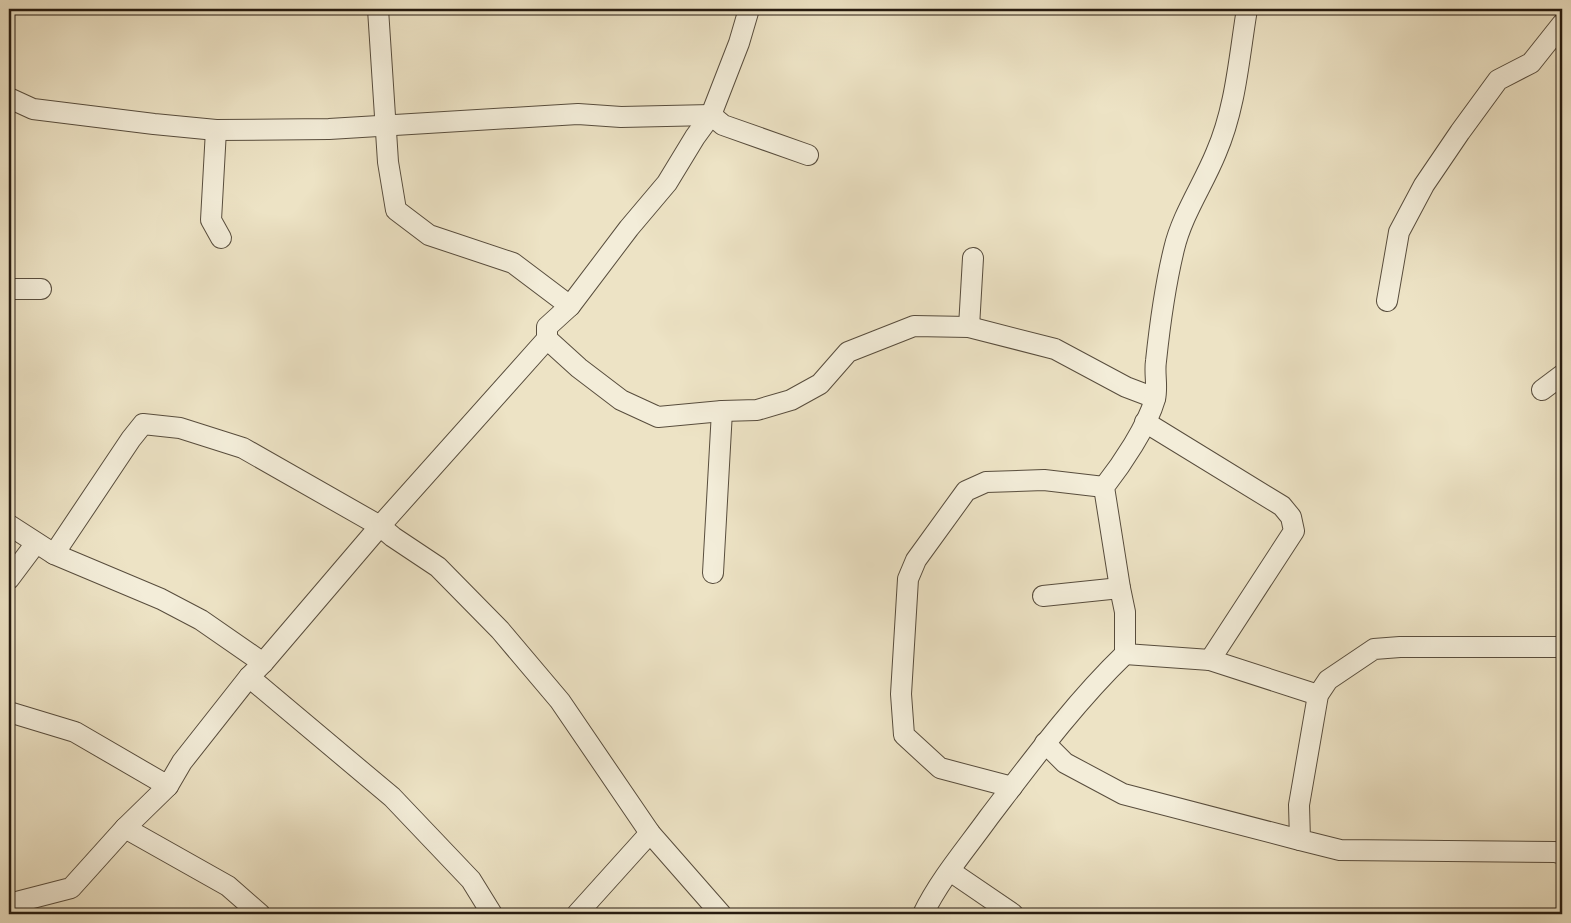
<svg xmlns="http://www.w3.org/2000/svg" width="1571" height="923" viewBox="0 0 1571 923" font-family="'IM FELL French Canon',serif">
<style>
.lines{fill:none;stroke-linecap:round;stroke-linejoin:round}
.street-casing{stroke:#584d3d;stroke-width:22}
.street{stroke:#f3edd9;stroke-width:20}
</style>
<rect width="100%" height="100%" fill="#ede3c5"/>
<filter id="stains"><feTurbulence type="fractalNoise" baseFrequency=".004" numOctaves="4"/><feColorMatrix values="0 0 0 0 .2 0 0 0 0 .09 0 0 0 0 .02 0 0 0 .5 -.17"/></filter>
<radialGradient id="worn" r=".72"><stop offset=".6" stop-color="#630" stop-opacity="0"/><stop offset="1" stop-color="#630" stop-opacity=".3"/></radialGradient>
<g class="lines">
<defs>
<g id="street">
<polyline points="378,9 388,162 396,210 429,235 513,263 570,306"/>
<polyline points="9,98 33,109 154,124 216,130 329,129 578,114 621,117 711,115 723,125 808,155"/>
<polyline points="216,130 211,220 221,238"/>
<polyline points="9,289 41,289"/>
<polyline points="1387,301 1399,232 1424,185 1460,132 1498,80 1531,63 1562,24"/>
<polyline points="969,327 973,258"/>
<polyline points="547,339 579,368 621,400 658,417 722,411 757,410 791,400 820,384 848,352 914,326 969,327 1055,349 1126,387 1155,398"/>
<polyline points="1542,390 1562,375"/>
<polyline points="1145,422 1282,506 1291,517 1294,531 1210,660"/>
<polyline points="9,525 54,554"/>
<polyline points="713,573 722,411"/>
<polyline points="9,579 36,543"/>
<polyline points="1043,596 1120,588"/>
<polyline points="1562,647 1400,647 1374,649 1328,680 1318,695 1299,805 1300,840 1340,850 1555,852 1562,854"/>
<polyline points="1125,654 1210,660 1318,695"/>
<polyline points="263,663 201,620 161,599 54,554 131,439 143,424 180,428 243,448 380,526 393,537 438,567 500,630 560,701 650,833 721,914"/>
<polyline points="249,677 392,797 471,880 492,914"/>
<polyline points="9,712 75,732 168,786 182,762 249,677 263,663 380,526 547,339 547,327 570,306 629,228 667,183 695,137 711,115 739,43 749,9"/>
<polyline points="1045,743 1065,763 1123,794 1300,840"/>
<polyline points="1012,787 940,768 904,735 901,694 908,579 916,560 966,491 986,482 1044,480 1104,487"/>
<polyline points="125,828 228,886 260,914"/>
<polyline points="950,871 1013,914"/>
<polyline points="9,904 71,888 125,828 168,786"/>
<polyline points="577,914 650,833"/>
<path d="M923,914c17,-35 43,-65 66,-97 42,-55 86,-115 136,-163v-42l-5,-24 -16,-101c18,-23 43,-60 51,-88 3,-12 -1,-26 1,-38 4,-38 9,-75 18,-112 8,-34 29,-64 42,-96 20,-46 23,-96 31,-144"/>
</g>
</defs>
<use href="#street" class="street-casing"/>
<use href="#street" class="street"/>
</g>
<rect width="1571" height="923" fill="none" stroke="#ede3c5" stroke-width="30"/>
<rect x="10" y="10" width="1551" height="903" fill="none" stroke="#261b10" stroke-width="2.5"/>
<rect x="15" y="15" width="1541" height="893" fill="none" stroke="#261b10"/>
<rect width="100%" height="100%" filter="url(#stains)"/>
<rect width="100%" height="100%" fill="url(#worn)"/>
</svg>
